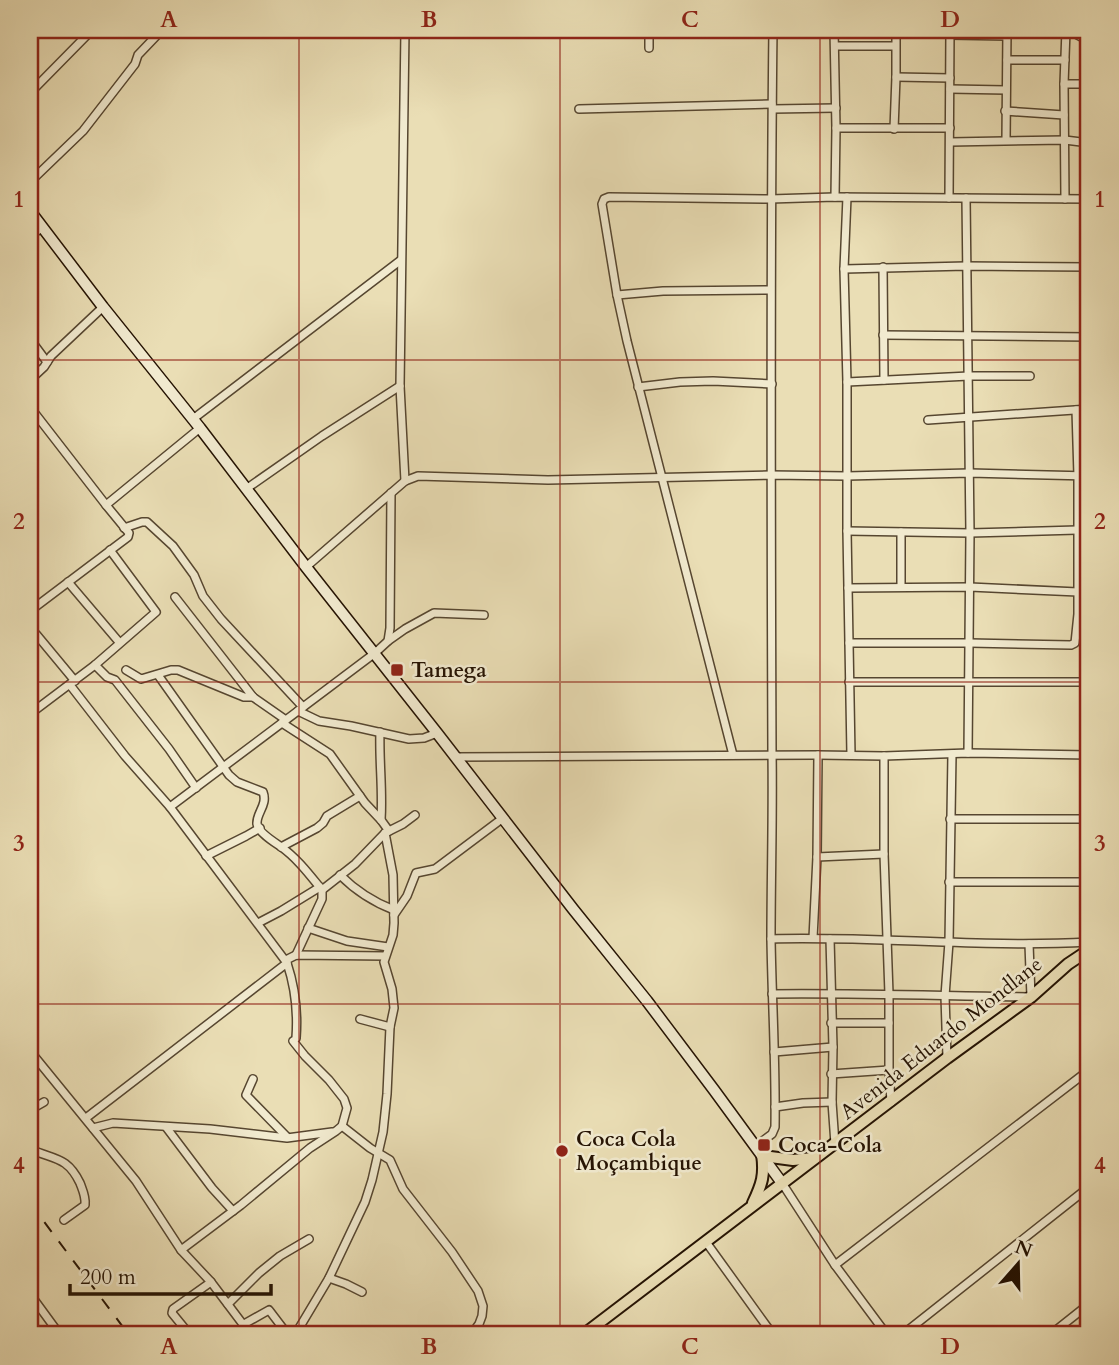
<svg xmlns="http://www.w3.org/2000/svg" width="1119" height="1365" viewBox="0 0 1119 1365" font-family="Cardo,serif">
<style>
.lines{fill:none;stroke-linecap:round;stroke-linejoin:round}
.minor-casing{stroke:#564630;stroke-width:10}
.tertiary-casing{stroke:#564630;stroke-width:12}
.secondary-casing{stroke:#251303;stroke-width:13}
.primary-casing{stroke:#251303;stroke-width:14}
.minor{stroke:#f1eacf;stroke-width:7}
.tertiary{stroke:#f1eacf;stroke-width:9}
.secondary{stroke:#f1eacf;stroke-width:10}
.primary{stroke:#eadeb5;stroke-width:10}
.rail{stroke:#251303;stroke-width:2;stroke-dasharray:12 12;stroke-linecap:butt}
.grid{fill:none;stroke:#8f2418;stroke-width:2;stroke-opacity:0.55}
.poi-dot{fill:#8f2418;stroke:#f1eacf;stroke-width:2.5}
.labels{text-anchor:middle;stroke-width:5;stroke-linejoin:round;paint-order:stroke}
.poi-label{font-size:21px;font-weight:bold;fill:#251303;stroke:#f1eacf;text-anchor:start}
.street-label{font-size:21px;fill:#251303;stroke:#f1eacf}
.neatline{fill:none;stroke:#8f2418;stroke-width:2.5}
.grid-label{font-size:23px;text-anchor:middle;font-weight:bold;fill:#8f2418}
</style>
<rect width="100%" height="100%" fill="#eadeb5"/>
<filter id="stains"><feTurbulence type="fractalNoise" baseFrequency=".00286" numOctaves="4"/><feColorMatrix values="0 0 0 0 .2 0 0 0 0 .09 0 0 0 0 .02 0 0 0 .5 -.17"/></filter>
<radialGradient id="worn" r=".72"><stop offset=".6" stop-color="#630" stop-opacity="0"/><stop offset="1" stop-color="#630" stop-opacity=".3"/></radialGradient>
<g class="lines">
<defs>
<g id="minor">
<polyline points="228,30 231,33"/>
<polyline points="405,30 400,386 405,481"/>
<polyline points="834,30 836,128 835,197"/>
<polyline points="950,35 1006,36"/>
<polyline points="835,46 895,46"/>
<polyline points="649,48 649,30"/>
<polyline points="1007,60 1065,60"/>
<polyline points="896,77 950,78"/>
<polyline points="1064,84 1089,84"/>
<polyline points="950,89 1006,90"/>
<polyline points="30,93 92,30"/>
<polyline points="579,109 772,104"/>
<polyline points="773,109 836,108"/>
<polyline points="1005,111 1064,115"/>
<polyline points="836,128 950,128"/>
<polyline points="894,129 896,77 896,30"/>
<polyline points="1006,140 1007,30"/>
<polyline points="950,142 1065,140 1089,143"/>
<polyline points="30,182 83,131 135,64 138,55 160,32"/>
<polyline points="847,197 844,269 847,382 847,531 851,755"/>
<polyline points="949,198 950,30"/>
<polyline points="966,198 970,533 968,753"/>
<polyline points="1065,199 1064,84 1066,30"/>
<polyline points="30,237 42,227"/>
<polyline points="883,267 884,380"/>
<polyline points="844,269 966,266 1089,267"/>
<polyline points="617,295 663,291 770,290"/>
<polyline points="883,335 1089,337"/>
<polyline points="30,339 47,362"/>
<polyline points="30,380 44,367 51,356 103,307"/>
<polyline points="847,382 969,376 1030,376"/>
<polyline points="638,387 680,382 713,381 772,384"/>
<polyline points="30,407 106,505 200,428"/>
<polyline points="193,419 401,260"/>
<polyline points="928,420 1089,409"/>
<polyline points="246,489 322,436 400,386"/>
<polyline points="124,528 142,522 147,522 173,546 194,575 203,596 221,619 303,707"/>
<polyline points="847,531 970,533 1077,530"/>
<polyline points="901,532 901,587"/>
<polyline points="306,567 405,481 418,476 548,480 770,475 847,476 970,473 1089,476"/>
<polyline points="68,582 119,642"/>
<polyline points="848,588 970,587 1078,592"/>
<polyline points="175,597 253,697 286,720"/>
<polyline points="30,611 128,537 129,533 106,505"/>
<polyline points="30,629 36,634 75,681"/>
<polyline points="388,641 405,629 434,613 484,615"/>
<polyline points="849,643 970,643 1071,645 1075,643 1078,614 1078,476 1076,410"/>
<polyline points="95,665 107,677 115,680 169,749 196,788"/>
<polyline points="126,670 141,679 171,670 178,670 244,697 253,697"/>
<path d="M158,675l71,100 8,7 26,10c5,13 -7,21 -6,32 1,8 17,18 23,22 17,12 29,28 42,44v9l-26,56"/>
<polyline points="849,682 1089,682"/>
<polyline points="70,685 125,756 170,807 287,963 86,1118"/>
<polyline points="298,711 319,721 351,726 409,739 424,738 437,733"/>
<polyline points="30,714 95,665 156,612 110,550"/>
<polyline points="282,723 330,754 365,803 381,820 389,831"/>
<path d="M380,732c-1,30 3,58 1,88"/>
<polyline points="733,755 627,341 617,295 602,204 604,199 609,197 770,199 835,197 1089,199"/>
<polyline points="884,756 884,854 889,994 889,1070 891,1102"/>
<polyline points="455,757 818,755 884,756 968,753 1089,755"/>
<polyline points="170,807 375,653 388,641 390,628 391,493"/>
<polyline points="950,819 1089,819"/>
<polyline points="281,847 317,828 323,823 327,816 360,796"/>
<polyline points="206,856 246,836 260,828"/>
<polyline points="817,857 884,854"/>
<path d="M340,875c16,16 33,27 54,35"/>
<polyline points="949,882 1089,882"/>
<polyline points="322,890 355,864 385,833 403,824 415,815"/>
<polyline points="394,915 407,896 416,873 435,869 503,818"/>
<polyline points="258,923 281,911 320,887"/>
<polyline points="308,928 347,941 388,947"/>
<polyline points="813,938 817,857 818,755"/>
<path d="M771,939c106,-3 212,9 318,3"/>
<polyline points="830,939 833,1047 832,1102 835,1144"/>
<polyline points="286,960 296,955 385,956"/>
<path d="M287,963c8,24 11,49 9,75"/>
<path d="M772,994c87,-1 172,2 259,3l-2,-53"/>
<polyline points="360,1019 390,1027"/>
<polyline points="831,1023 889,1023"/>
<polyline points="30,1051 136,1181 181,1250 211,1282 251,1335"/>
<polyline points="774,1052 833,1047"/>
<polyline points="947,1058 945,996 949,942 952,754"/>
<polyline points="831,1074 889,1070"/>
<polyline points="253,1079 246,1095 287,1137"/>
<polyline points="775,1107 803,1103 832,1102"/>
<polyline points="30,1110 44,1102"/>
<polyline points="342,1126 370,1148 390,1160 403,1189 452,1252 478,1291 483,1306 482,1316 479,1324 471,1335"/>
<polyline points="166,1127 212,1188 233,1211"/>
<polyline points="93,1128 113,1123 210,1129 287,1138 332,1132"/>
<path d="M756,1146l16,-12 3,-7c1,-63 -3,-125 -4,-188 0,-62 2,-125 1,-187 -1,-241 -2,-482 1,-722"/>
<path d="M30,1149c24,11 37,7 50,34 3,8 6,14 5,22l-21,15"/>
<polyline points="782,1183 835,1265 887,1335"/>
<polyline points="706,1242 768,1328 770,1335"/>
<polyline points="181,1250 241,1205 310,1148 336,1131 342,1126 347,1108 344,1099 329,1080 305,1056 293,1041"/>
<polyline points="835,1265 1089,1070"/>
<polyline points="329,1278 346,1284 362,1292"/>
<polyline points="30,1294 60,1335"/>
<polyline points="228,1304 259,1273 280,1256 309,1239"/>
<polyline points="244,1324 269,1310 288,1335"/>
<polyline points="190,1335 172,1313 173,1309 211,1282"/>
<polyline points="295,1335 329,1278 365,1202 372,1180 383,1132 387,1094 390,1027 394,1008 392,989 384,962 393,935 394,923 393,875 385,833"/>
<polyline points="902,1335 1089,1187"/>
<polyline points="1050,1335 1089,1304"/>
</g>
<polyline id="tertiary" points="1070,30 1089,40"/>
<polyline id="secondary" points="30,211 103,307 200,428 306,567 437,733 573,909 647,1001 714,1090 782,1183"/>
<g id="primary">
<polyline points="763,1156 793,1160 813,1158"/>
<path d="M753,1203c9,-19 12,-28 9,-49"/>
<polyline points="583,1335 947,1058 1031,997 1068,964 1089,950"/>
</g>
</defs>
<use href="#minor" class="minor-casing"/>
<use href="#tertiary" class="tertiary-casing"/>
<use href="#secondary" class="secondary-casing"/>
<use href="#primary" class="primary-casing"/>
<use href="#minor" class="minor"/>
<use href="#tertiary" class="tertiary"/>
<use href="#secondary" class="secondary"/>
<use href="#primary" class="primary"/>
<polyline class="rail" points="30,1203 129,1335"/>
</g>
<path class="grid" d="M299,30v1305M560,30v1305M820,30v1305M30,360h1059M30,682h1059M30,1004h1059"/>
<g class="poi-dot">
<rect x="390" y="663" width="14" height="14" rx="3.5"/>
<rect x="757" y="1138" width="14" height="14" rx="3.5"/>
<circle cx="562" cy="1151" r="7"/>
</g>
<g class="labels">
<g class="poi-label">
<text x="411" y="677">Tamega</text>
<text x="576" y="1146">Coca Cola<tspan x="576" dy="24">Moçambique</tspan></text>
<text x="778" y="1152">Coca-Cola</text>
</g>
<g class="street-label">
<text transform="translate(941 1038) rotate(-38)" y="7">Avenida Eduardo Mondlane</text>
</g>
</g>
<rect width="1119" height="1365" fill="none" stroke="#eadeb5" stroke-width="77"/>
<g transform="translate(1018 1264) rotate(20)" stroke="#f1eacf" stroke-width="5" paint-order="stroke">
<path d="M0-5L12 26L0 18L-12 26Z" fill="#251303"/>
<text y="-10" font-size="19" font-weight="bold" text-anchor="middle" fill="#251303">N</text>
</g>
<path d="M70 1284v10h201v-10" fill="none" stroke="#251303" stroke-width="3.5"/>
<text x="80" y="1284" font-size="21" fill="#251303" stroke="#f1eacf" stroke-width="5" paint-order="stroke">200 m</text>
<rect x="38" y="38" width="1042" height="1288" class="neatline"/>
<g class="grid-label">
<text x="169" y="27">A</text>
<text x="429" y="27">B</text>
<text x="690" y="27">C</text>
<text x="950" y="27">D</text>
<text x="19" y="207">1</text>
<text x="1100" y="207">1</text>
<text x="19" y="529">2</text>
<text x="1100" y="529">2</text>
<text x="19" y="851">3</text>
<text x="1100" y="851">3</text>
<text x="19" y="1173">4</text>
<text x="1100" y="1173">4</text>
<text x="169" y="1354">A</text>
<text x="429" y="1354">B</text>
<text x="690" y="1354">C</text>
<text x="950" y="1354">D</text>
</g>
<rect width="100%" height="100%" filter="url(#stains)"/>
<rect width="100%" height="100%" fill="url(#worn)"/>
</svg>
